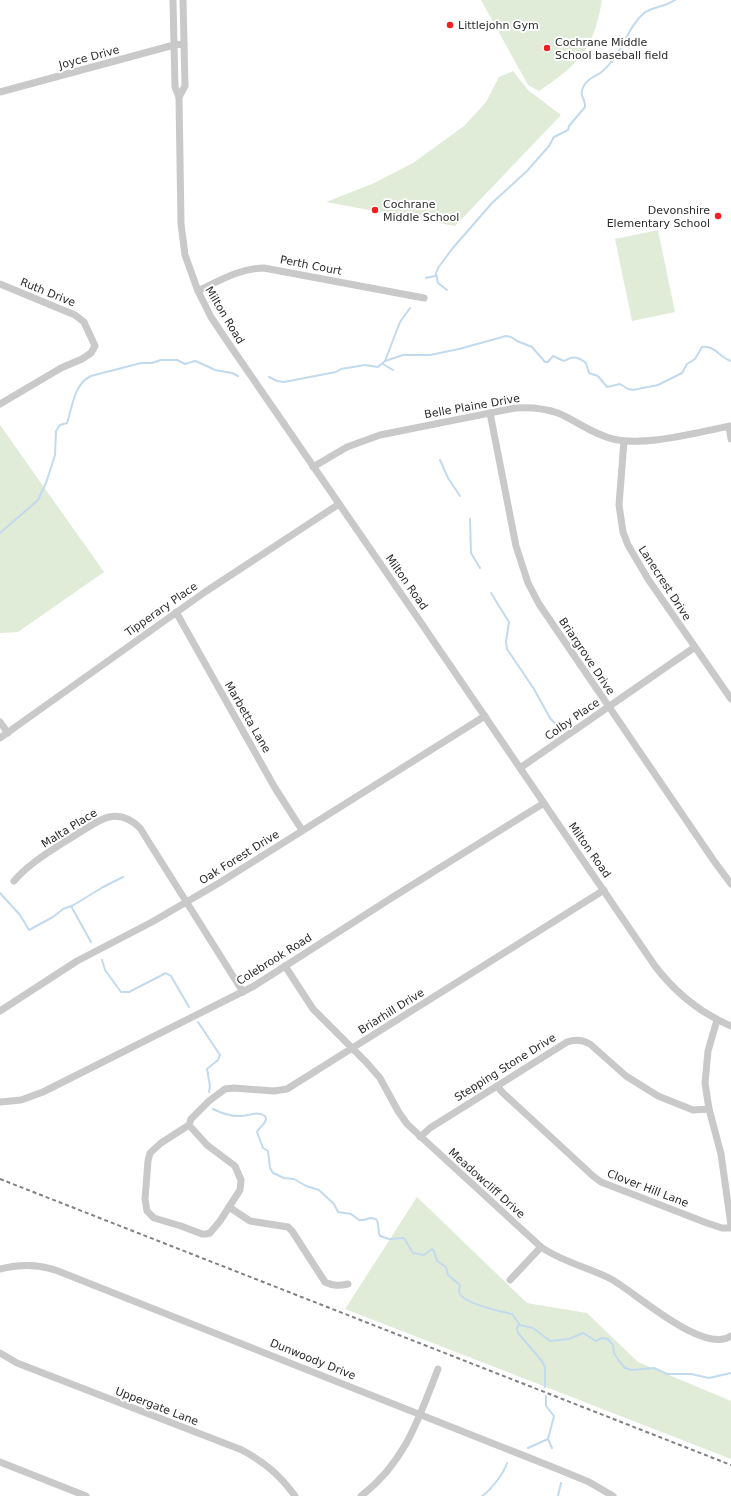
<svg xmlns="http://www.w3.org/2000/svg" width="731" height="1496" viewBox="0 0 731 1496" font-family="'DejaVu Sans',sans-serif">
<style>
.green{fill:#e1ecd8}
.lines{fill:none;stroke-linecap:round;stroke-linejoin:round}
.stream{stroke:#c2daed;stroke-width:2}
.minor{stroke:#c9c9c9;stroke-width:7}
.rail{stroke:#818181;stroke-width:2;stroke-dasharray:4 3;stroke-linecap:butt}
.poi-dot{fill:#f31e21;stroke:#fff;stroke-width:1.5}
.labels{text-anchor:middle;stroke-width:4;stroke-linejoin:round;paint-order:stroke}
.poi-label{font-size:11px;fill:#2c2c2c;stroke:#fff;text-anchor:start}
.street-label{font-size:11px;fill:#2c2c2c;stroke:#fff}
</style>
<rect width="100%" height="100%" fill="#fff"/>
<g class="green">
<path d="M481,0h121c-8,49 -23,64 -63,91l-11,-6z"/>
<polygon points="513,71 528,90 561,115 455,226 326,202 372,184 413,163 464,126 486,102 499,77"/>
<polygon points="658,230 675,312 632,321 615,239"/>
<polygon points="0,425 104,572 18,632 0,633"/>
<polygon points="417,1197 527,1303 587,1313 638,1362 731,1401 731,1459 345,1309"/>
</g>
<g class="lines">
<g class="stream">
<polyline points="426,278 435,276 436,274"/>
<path d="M447,290l-9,-7 -2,-10 2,-5 14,-19 40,-46 35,-32 22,-25 5,-9 14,-7 1,-4 16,-19c1,-10 -8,-10 0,-23 4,-6 9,-7 15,-11 5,-3 9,-9 13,-13 12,-15 16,-34 31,-47 8,-6 21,-6 31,-13"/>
<path d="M385,361l18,-6h27l29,-6 47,-13 5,1 6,4 15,6 13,15h3l5,-6 11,5c9,-5 13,-5 22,2l3,10 9,3 9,11 13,-3 8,5 5,1 25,-5 24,-12 5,-9 8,-5 7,-12c13,-2 18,11 29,14"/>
<polyline points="383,364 393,370"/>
<polyline points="269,377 277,381 284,382 336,372 341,369 365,365 378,367 385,361 400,322 410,308"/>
<polyline points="440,460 448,478 460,496"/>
<polyline points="470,519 471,553 480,568"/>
<path d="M0,533l38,-33 8,-17 9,-28 1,-24 4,-6 7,-2c6,-17 6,-38 24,-47l50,-13h11l9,-3h16l8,4 10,-3 3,1 17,8 17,3 6,3"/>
<polyline points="491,593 509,622 506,642 507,649 534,689 550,718 558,727"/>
<polyline points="0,893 20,915 29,930 53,917 63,909 72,906 103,887 123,877"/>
<polyline points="71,906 91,942"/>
<polyline points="102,960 105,970 121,992 129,992 166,973 171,976 189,1007"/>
<polyline points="198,1022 220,1055 218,1060 207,1069 210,1086 209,1092"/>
<path d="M213,1109c8,4 16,7 25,7 10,1 18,-6 27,0l1,3c-1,6 -7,8 -9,13l6,16 5,3 2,17 3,5 11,5 10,1 12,7 13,4 15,14 4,8 13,2 8,6h5l6,-2 6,1c4,6 1,12 4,17l9,3 15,-1 9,15 11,2 8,-6 2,2 3,10 9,6 2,8 12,10c0,2 -1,4 -1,6 0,12 44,21 53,23l8,11 13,3 17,13 19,-2 14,-6 13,8 6,-3 6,1 5,6 1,8 5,8 6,7 7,2 22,-2 13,6h24l18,4 22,-5"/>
<polyline points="519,1324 517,1328 518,1333 542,1361 545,1367 545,1387"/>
<polyline points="546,1396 546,1406 554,1416 548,1439 552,1448"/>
<polyline points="528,1448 548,1439"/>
<path d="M482,1496c9,-6 22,-23 25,-33"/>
<polyline points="558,1496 561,1483"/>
</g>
<g class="minor">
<path d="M173,0l2,87 4,10 2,127 4,31 13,36 13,26 16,24 188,273 240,352c20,26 45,47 76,60"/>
<polyline points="0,92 174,45 184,44"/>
<polyline points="179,97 185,86 183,0"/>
<polyline points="0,284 75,315 84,322 95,346 91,353 82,359 61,368 0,404"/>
<path d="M198,291c21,-10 42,-23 66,-23l160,30"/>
<polyline points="490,413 516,546 528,583 539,604 714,861 731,884"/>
<polyline points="729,427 731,439"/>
<polyline points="624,441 619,505 623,532 628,545 648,579 731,699"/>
<path d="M313,467l34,-20 33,-12 135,-27c15,-1 29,0 43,5 19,8 34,21 55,26 33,8 84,-7 118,-13"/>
<polyline points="176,612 275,788 302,830"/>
<polyline points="0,722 8,733"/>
<polyline points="0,738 205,592 339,504"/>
<polyline points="520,768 695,647"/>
<path d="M14,881c17,-20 46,-36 68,-50 8,-5 18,-12 27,-14 13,-3 23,3 31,11l103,164"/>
<path d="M285,966l28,43 54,54 13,15 18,33 9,13 134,123c21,15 47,20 70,32 24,13 92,76 120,57"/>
<polyline points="0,1011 77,961 152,922 219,883 485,716"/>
<polyline points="717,1020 708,1051 705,1083 709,1109 721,1154 731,1225"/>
<polyline points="497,1086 503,1093 593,1176 601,1182 707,1223 722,1228 731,1228"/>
<polyline points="0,1102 21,1100 43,1092 254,986 393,897 544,803"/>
<polyline points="189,1125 207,1145 235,1166 241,1180 240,1190 220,1221 210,1233 206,1234 202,1234 181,1226 154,1218 147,1211 145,1199 148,1161 150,1153 161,1143 189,1125 191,1119 209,1101 225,1089 234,1088 274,1091 287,1089 604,890"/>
<path d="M420,1137l10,-9 137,-86c8,-3 16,-2 23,2l36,32 32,20 35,14 16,-1"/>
<path d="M229,1207l21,14 38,6 4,4 33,51c8,4 14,4 23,2"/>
<path d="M0,1269c20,-5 39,-5 58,2l502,199 29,12 24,14"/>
<polyline points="510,1280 541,1247"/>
<path d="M0,1353l17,10 225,87c22,12 38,25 53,46"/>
<polyline points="0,1462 86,1496"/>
<path d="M361,1496c44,-33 58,-78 77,-127"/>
</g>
<polyline class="rail" points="0,1179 731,1465"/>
</g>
<g class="poi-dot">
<circle cx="450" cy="25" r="4"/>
<circle cx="547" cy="48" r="4"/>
<circle cx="375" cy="210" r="4"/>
<circle cx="718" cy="216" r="4"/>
</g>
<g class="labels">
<g class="poi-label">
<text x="458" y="29">Littlejohn Gym</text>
<text x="555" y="46">Cochrane Middle<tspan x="555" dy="13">School baseball field</tspan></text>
<text x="383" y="208">Cochrane<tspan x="383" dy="13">Middle School</tspan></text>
<text x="710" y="214" text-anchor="end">Devonshire<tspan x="710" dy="13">Elementary School</tspan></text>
</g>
<g class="street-label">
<text transform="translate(89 57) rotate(-15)" y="4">Joyce Drive</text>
<text transform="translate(311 265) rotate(11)" y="4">Perth Court</text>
<text transform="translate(48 292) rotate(22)" y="4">Ruth Drive</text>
<text transform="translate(225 315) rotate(59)" y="4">Milton Road</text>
<text transform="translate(472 406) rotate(-10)" y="4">Belle Plaine Drive</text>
<text transform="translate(407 582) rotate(55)" y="4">Milton Road</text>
<text transform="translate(665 583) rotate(57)" y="4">Lanecrest Drive</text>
<text transform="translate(161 609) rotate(-35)" y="4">Tipperary Place</text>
<text transform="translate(587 656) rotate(56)" y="4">Briargrove Drive</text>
<text transform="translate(248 717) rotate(60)" y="4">Marbetta Lane</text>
<text transform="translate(572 719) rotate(-35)" y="4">Colby Place</text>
<text transform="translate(69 828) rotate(-32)" y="4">Malta Place</text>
<text transform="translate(590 850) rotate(55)" y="4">Milton Road</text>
<text transform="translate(239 857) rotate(-32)" y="4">Oak Forest Drive</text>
<text transform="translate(274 959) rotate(-32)" y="4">Colebrook Road</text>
<text transform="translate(391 1011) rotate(-32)" y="4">Briarhill Drive</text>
<text transform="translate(505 1067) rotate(-32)" y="4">Stepping Stone Drive</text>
<text transform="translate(487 1183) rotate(42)" y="4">Meadowcliff Drive</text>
<text transform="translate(648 1188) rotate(21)" y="4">Clover Hill Lane</text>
<text transform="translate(313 1359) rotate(22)" y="4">Dunwoody Drive</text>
<text transform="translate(157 1406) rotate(21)" y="4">Uppergate Lane</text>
</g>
</g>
</svg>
